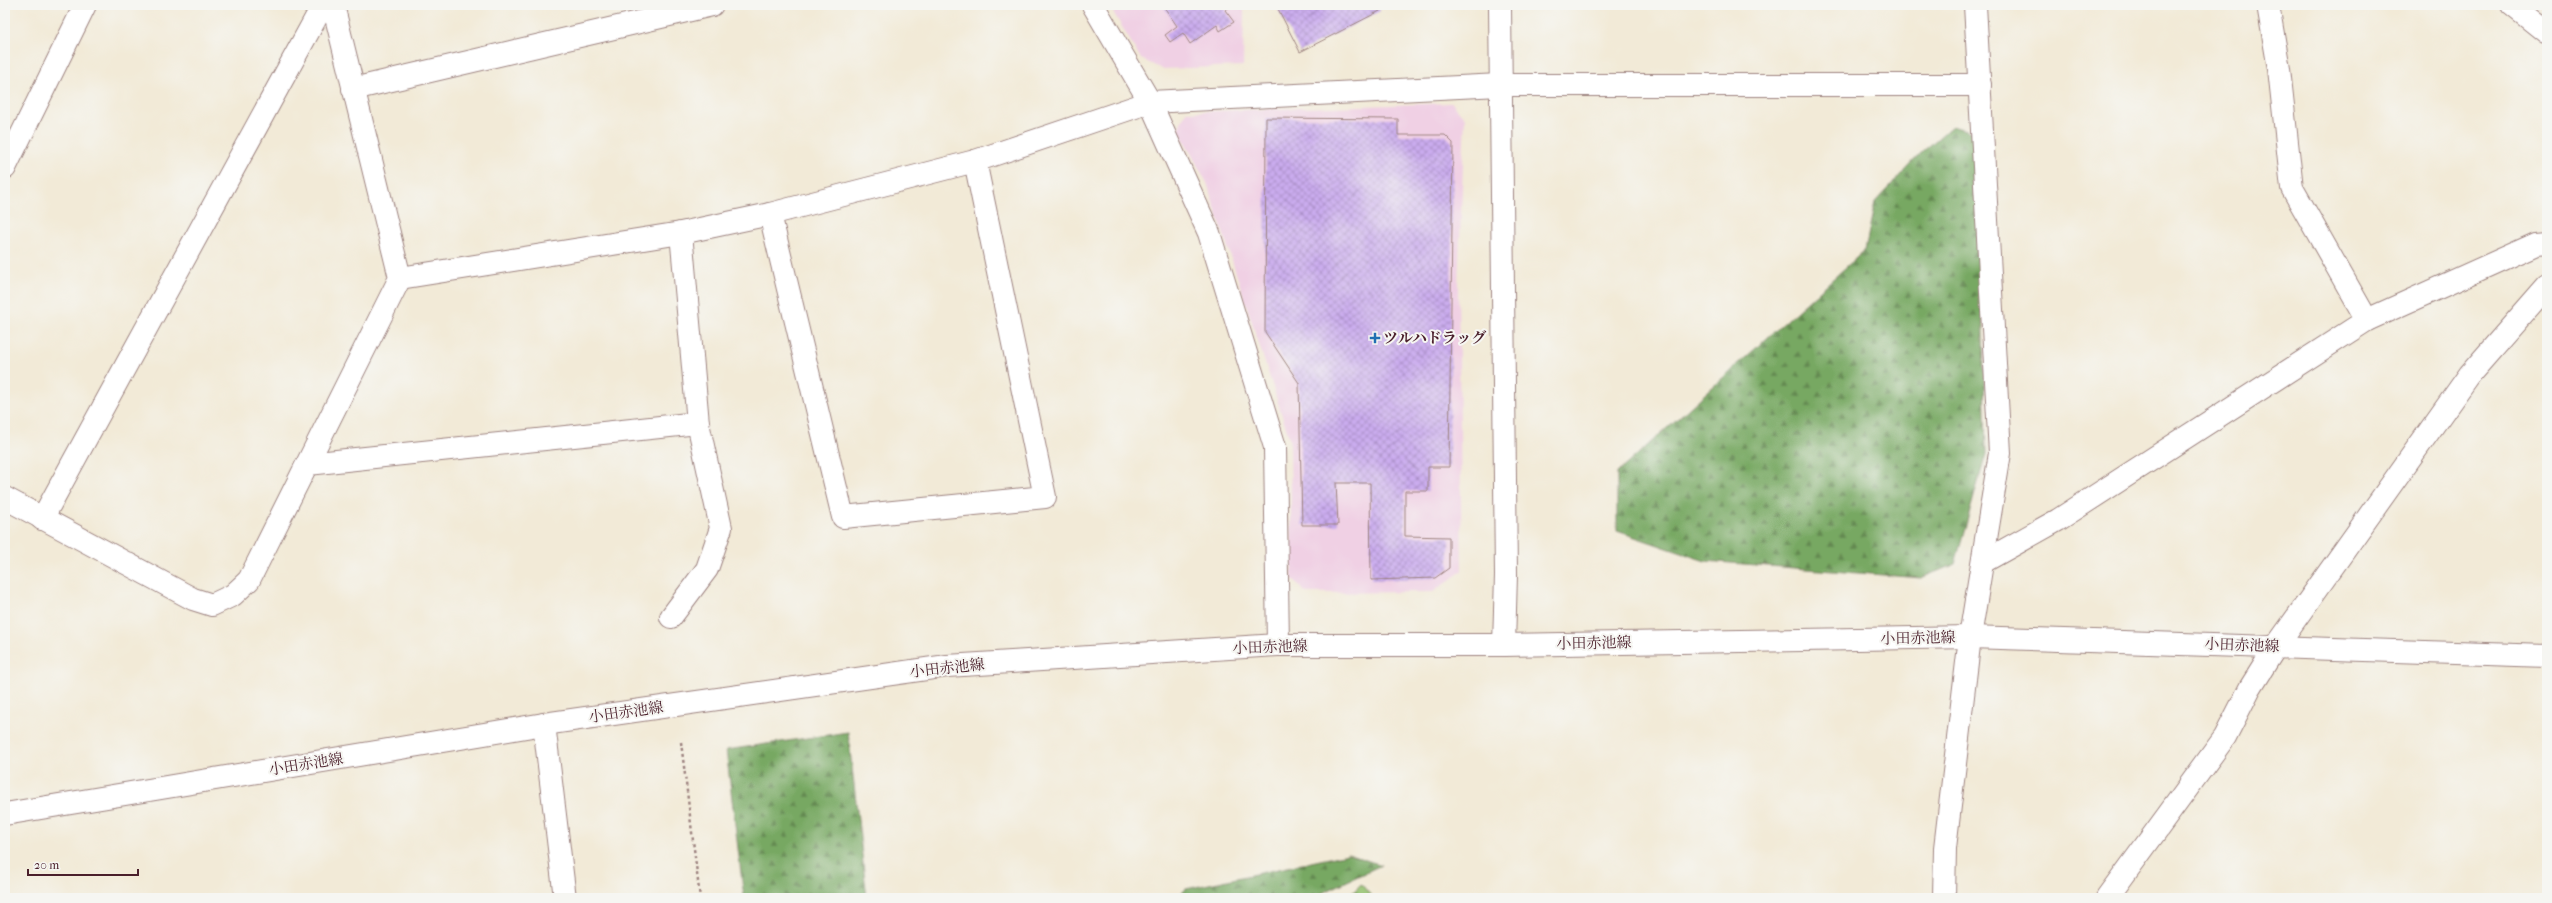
<svg xmlns="http://www.w3.org/2000/svg" width="2552" height="903" viewBox="0 0 2552 903" font-family="'IM FELL French Canon','Noto Serif JP',serif">
<style>
.built{fill:#f0d0e4}
.forest{fill:url(#forest-firs);stroke:#606446}
.cemetery{fill:url(#cemetery-stones);stroke:#6f704e}
.building{fill:url(#building-cross-hatch)}
.lines{fill:none;stroke-linecap:round;stroke-linejoin:round}
.minor-casing{stroke:#9e8481;stroke-width:24}
.path{stroke:#9e8481;stroke-width:2.5;stroke-dasharray:3 3;stroke-linecap:butt}
.minor{stroke:#fff;stroke-width:22}
.poi-dot{fill:#1f6fb2;stroke:#f6f6f2;stroke-width:1.5}
.labels{text-anchor:middle;stroke-width:4;stroke-linejoin:round;paint-order:stroke}
.poi-label{font-size:15px;font-weight:bold;fill:#4a1f2b;stroke:#f6f6f2;text-anchor:start}
.street-label{font-size:15px;fill:#4a1f2b;stroke:#f6f6f2}
</style>
<defs>
<pattern id="forest-firs" width="22" height="20" patternUnits="userSpaceOnUse"><rect width="22" height="20" fill="#77a862"/><path d="M5 1l3.5 6h-7zM16 11l3.5 6h-7z" fill="#648851"/></pattern>
<pattern id="cemetery-stones" width="16" height="16" patternUnits="userSpaceOnUse"><rect width="16" height="16" fill="#94c270"/><path d="M2 7V4a2 2 0 0 1 4 0v3zM10 15v-3a2 2 0 0 1 4 0v3z" fill="#81a661"/></pattern>
<pattern id="building-cross-hatch" width="8" height="8" patternUnits="userSpaceOnUse"><rect width="8" height="8" fill="#caacee"/><path d="M0 0l8 8M0 8l8-8" fill="none" stroke="#a68bc1"/></pattern>
</defs>
<rect width="100%" height="100%" fill="#f6f6f2"/>
<filter id="ink" filterUnits="userSpaceOnUse"><feTurbulence type="fractalNoise" baseFrequency=".025" numOctaves="2"/><feDisplacementMap in="SourceGraphic" scale="8" xChannelSelector="R" yChannelSelector="G"/><feConvolveMatrix kernelMatrix="1 2 1 2 8 2 1 2 1" color-interpolation-filters="sRGB"/></filter>
<filter id="wash" filterUnits="userSpaceOnUse"><feTurbulence type="fractalNoise" baseFrequency=".012" numOctaves="4" result="noise"/><feDisplacementMap in="SourceGraphic" scale="16" xChannelSelector="R" yChannelSelector="G"/><feGaussianBlur stdDeviation="0.9" result="paint"/><feColorMatrix in="noise" values="0 0 0 0 0 0 0 0 0 0 0 0 0 0 0 0 0 1.4 0 .05"/><feComposite in="paint" operator="in"/></filter>
<g filter="url(#wash)">
<rect width="100%" height="100%" fill="#f2ead7"/>
<g class="built">
<polygon points="1109,5 1241,5 1244,11 1243,66 1162,69 1141,59"/>
<polygon points="1452,103 1465,118 1458,285 1462,571 1433,592 1306,593 1292,578 1290,440 1207,183 1178,129 1186,112"/>
</g>
<g class="forest">
<polygon points="1952,126 1978,134 1986,454 1955,564 1921,578 1705,561 1617,531 1617,473 1865,250 1875,202 1921,153"/>
<polygon points="848,732 867,898 744,898 726,750"/>
<polygon points="1348,854 1381,865 1312,898 1176,898 1186,889"/>
</g>
<polygon class="cemetery" points="1361,884 1373,898 1347,898"/>
<g id="blocks">
<g class="building">
<polygon points="1168,5 1229,5 1230,7 1225,10 1234,22 1220,31 1217,25 1190,44 1183,33 1170,42 1165,35 1177,26 1164,7"/>
<polygon points="1276,5 1377,5 1380,11 1300,52"/>
<polygon points="1266,118 1398,119 1398,135 1445,135 1453,143 1449,467 1428,467 1428,491 1405,491 1405,536 1449,537 1449,568 1435,578 1371,580 1370,483 1336,483 1338,525 1302,525 1299,383 1265,332"/>
</g>
</g>
</g>
<g filter="url(#ink)">
<use href="#blocks" fill-opacity="0" stroke="#9e8481" stroke-width="1"/>
<g class="lines">
<defs>
<g id="minor">
<polyline points="1093,5 1150,102 1209,233 1275,447 1278,645"/>
<polyline points="1500,5 1506,575 1504,645"/>
<polyline points="2268,5 2279,69 2292,188 2367,320"/>
<polyline points="2512,5 2547,33"/>
<polyline points="353,89 712,5"/>
<polyline points="5,168 85,5"/>
<polyline points="770,214 843,517 1045,497 975,161"/>
<polyline points="400,278 681,233 770,214 975,161 1150,102 1500,85 1980,85"/>
<polyline points="308,464 698,423"/>
<polyline points="5,498 193,599 212,605 233,595 249,580 400,278 333,5"/>
<polyline points="42,519 323,5"/>
<polyline points="1983,562 2058,520 2367,320 2536,244 2547,243"/>
<polyline points="671,617 707,569 721,528 698,423 681,233"/>
<polyline points="544,724 565,898"/>
<polyline points="5,814 544,724 947,666 1278,645 1504,645 1970,637 2547,656"/>
<polyline points="1944,898 1945,848 1970,637 2000,453 1975,5"/>
<polyline points="2107,898 2225,737 2250,688 2277,645 2470,374 2547,286"/>
</g>
</defs>
<use href="#minor" class="minor-casing"/>
<polyline class="path" points="681,742 700,898"/>
<use href="#minor" class="minor"/>
</g>
</g>
<path class="poi-dot" d="M1373 332h4v4h4v4h-4v4h-4v-4h-4v-4h4z"/>
<g class="labels">
<g class="poi-label">
<text x="1383" y="343">ツルハドラッグ</text>
</g>
<g class="street-label">
<text transform="translate(1918 638) rotate(-1)" y="5">小田赤池線</text>
<text transform="translate(1594 643) rotate(-1)" y="5">小田赤池線</text>
<text transform="translate(2242 645) rotate(2)" y="5">小田赤池線</text>
<text transform="translate(1270 647) rotate(-2)" y="5">小田赤池線</text>
<text transform="translate(947 668) rotate(-6)" y="5">小田赤池線</text>
<text transform="translate(626 712) rotate(-8)" y="5">小田赤池線</text>
<text transform="translate(306 764) rotate(-9)" y="5">小田赤池線</text>
</g>
</g>
<rect width="2552" height="903" fill="none" stroke="#f6f6f2" stroke-width="20"/>
<path d="M28 869v6h110v-6" fill="none" stroke="#4a1f2b" stroke-width="2"/>
<text x="34" y="869" font-size="12" fill="#4a1f2b" stroke="#f6f6f2" stroke-width="3" paint-order="stroke">20 m</text>
</svg>
